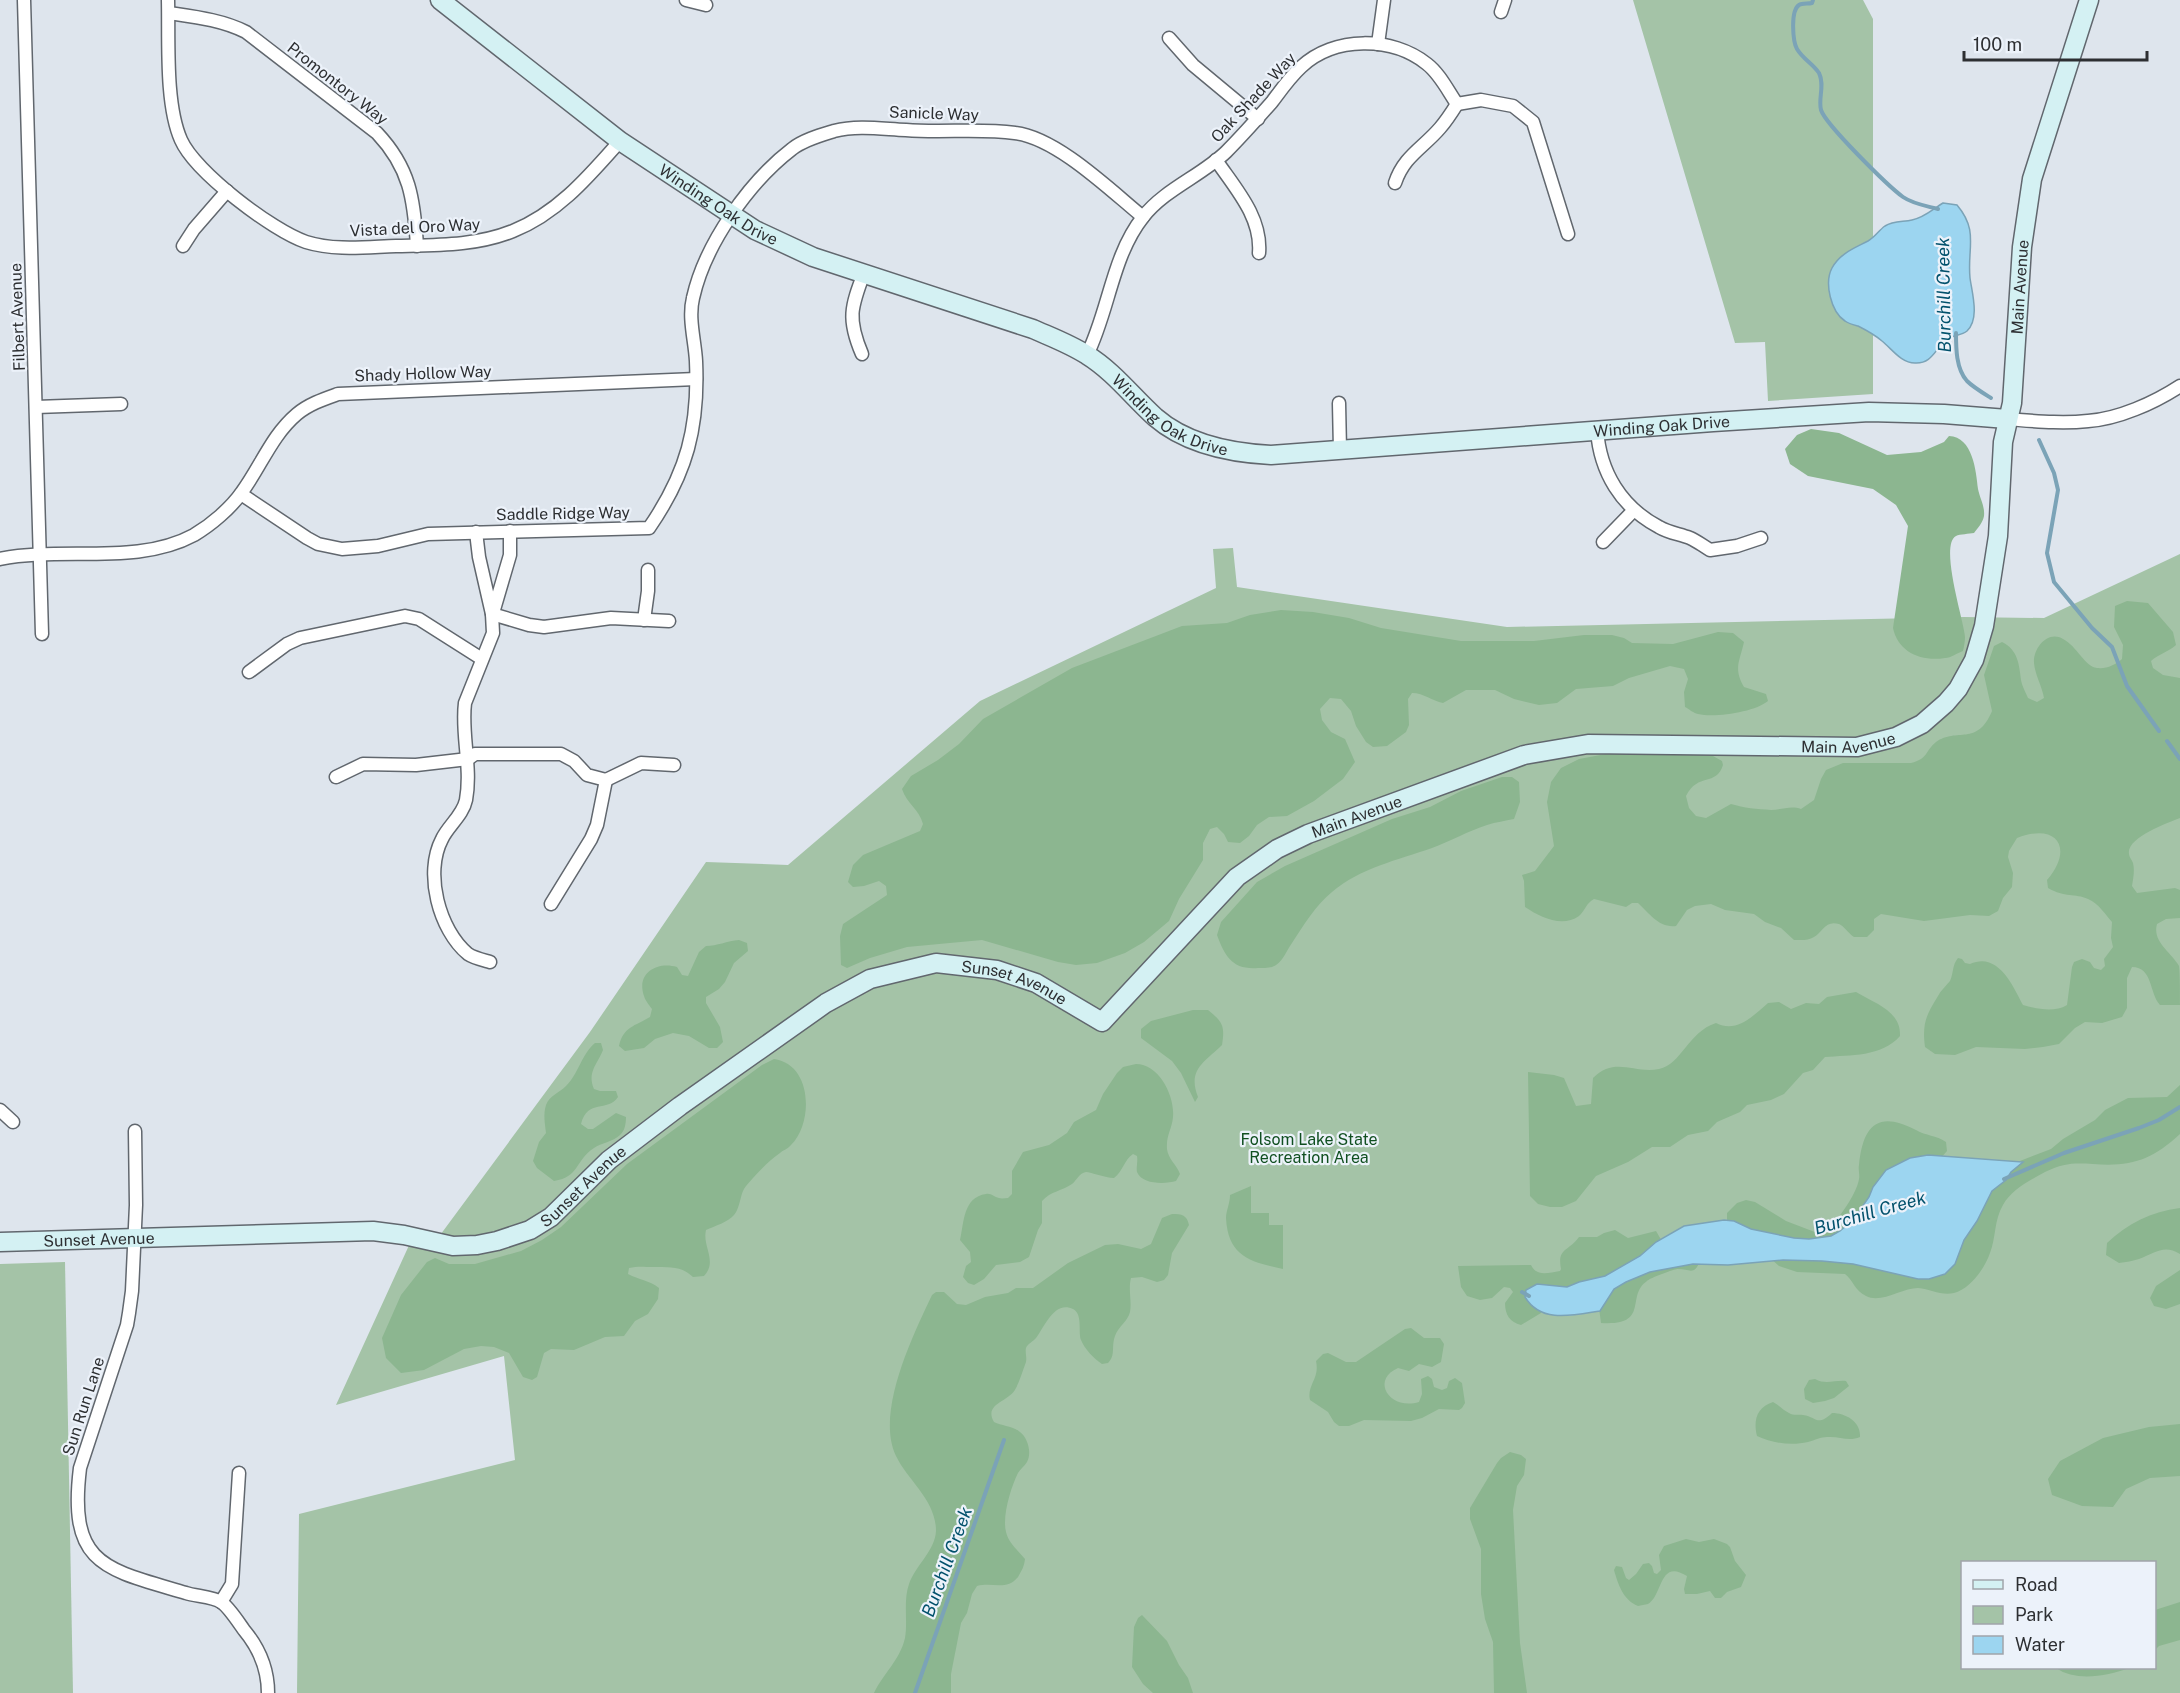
<svg xmlns="http://www.w3.org/2000/svg" width="2180" height="1693" viewBox="0 0 2180 1693" font-family="'Public Sans',sans-serif">
<style>
.green{fill:#a4c3a7;fill-rule:evenodd}
.forest{fill:#8cb690}
.water{fill:#9cd5f0;stroke:#7ba3b7;stroke-width:1.5}
.lines{fill:none;stroke-linecap:round;stroke-linejoin:round}
.stream{stroke:#7ba3b7;stroke-width:4}
.street-casing{stroke:#61676e;stroke-width:15}
.secondary-casing{stroke:#61676e;stroke-width:21}
.street{stroke:#fff;stroke-width:12}
.secondary{stroke:#d4f1f3;stroke-width:18}
.labels{text-anchor:middle;stroke-width:4.5;stroke-linejoin:round;paint-order:stroke}
.street-label{font-size:16px;fill:#2d2f32;stroke:#ecf2fa}
.park-label{font-size:16px;fill:#104f20;stroke:#ecf2fa}
.water-label{font-size:18px;font-style:italic;fill:#02516c;stroke:#ecf2fa}
</style>
<rect width="100%" height="100%" fill="#dee5ed"/>
<g class="green">
<polygon points="1633,0 1863,0 1873,19 1873,394 1768,401 1765,342 1735,343"/>
<path d="M1233,548l4,39 270,40 457,-10 80,1 136,-64v1139h-1883l2,-179 216,-54 -11,-104 -168,49 75,-164 24,1 155,-210 116,-170 82,3 192,-164 236,-113 -3,-39zM1962,1562h192v106h-192z"/>
<polygon points="65,1262 73,1693 0,1693 0,1264"/>
</g>
<g class="forest">
<path d="M1811,429l28,4 48,22 34,-3 23,-10 5,-6c24,1 27,35 29,53 2,10 7,17 6,27 -1,6 -6,12 -10,17 -5,1 -14,1 -18,3 -17,9 8,85 9,101 0,4 -1,10 -2,14 -6,2 -12,7 -18,7 -24,4 -47,-6 -52,-30l15,-102 -12,-21 -23,-16 -65,-13 -18,-12 -5,-15 12,-14z"/>
<path d="M2127,601l21,2 25,29 3,13c-8,7 -17,9 -25,16l2,7 10,7 17,3v140c-13,5 -54,20 -51,36 0,3 3,6 4,9 2,8 0,16 -1,23l5,7 38,-5 5,2v28l-14,1 -9,5c-5,18 14,28 22,42 1,6 1,30 1,39h-20c-11,-12 -7,-38 -28,-38l-5,11v30l-5,9 -20,6 -17,-1 -10,6 -16,16 -16,3 -18,2 -49,-2 -21,8 -20,-1 -10,-7c-3,-23 1,-32 13,-51 3,-6 8,-10 12,-15 4,-9 2,-16 8,-23l4,1 3,4 5,1c28,-13 43,22 53,41 14,4 31,8 44,0l5,-38 2,-5 8,-3 8,3 4,6 7,2 4,-4 -1,-7 9,-12 -2,-9 1,-16c-7,-8 -13,-18 -24,-23 -13,-6 -23,-1 -40,-11l-1,-8c27,-31 11,-58 -30,-42l-8,13 -1,6 5,16 -1,14 -9,11 -5,13 -9,5 -19,-1 -46,6 -43,-7 -7,5v11l-7,7h-13c-6,-4 -10,-11 -15,-13 -14,-4 -16,8 -25,13 -6,4 -13,3 -20,3l-13,-12 -16,-6 -11,-8 -29,-4 -14,-6 -16,2 -8,4 -11,16c-17,2 -26,-12 -38,-23h-6l-6,4 -32,-8c-8,4 -9,12 -15,17 -17,12 -39,1 -54,-9l-1,-26 -2,-6 13,-4 19,-25 -7,-44 4,-20 10,-14 18,-9 27,-5 52,-2 55,4 9,5 1,4c-7,22 -25,7 -37,31l3,12 7,8 10,2 25,-14c13,4 26,5 40,6 10,0 20,-5 30,-1l13,-9 7,-21 5,-9 17,-7h68c17,-4 14,-12 25,-21 21,-15 41,5 56,-31l-8,-36 10,-29 8,-4c16,8 17,22 19,38 1,6 5,13 7,18l9,4 7,-4c-2,-12 -9,-23 -10,-35 -1,-15 14,-33 29,-24 14,7 22,28 34,29 10,1 18,-3 25,-9l1,-14 -9,-18 1,-21z"/>
<path d="M1281,610l32,2 36,6 32,10 80,13h73l50,-6h28l12,3 8,5 41,1 45,-12 15,1 11,9c-4,19 -11,26 0,45l22,7 2,7c-13,11 -53,17 -70,13 -5,-1 -9,-5 -13,-7l-1,-15 4,-13 -4,-10 -14,-3 -41,12 -16,8 -37,3 -19,14 -18,2 -25,-6 -19,-9h-29l-23,13c-11,-2 -19,-10 -31,-10l-4,6 1,26 -3,7 -19,14 -14,1 -7,-5 -10,-16 -5,-15 -10,-12 -11,-1 -10,11 2,11 9,12 14,7 10,23 -12,17 -29,22 -27,15 -18,1 -12,8 -8,11 -9,7 -12,-1 -4,-8 -7,-7 -7,2 -7,14v17l-24,39 -10,22 -25,21 -19,11 -28,10 -21,2 -18,-3 -76,-22 -75,7 -37,11 -23,10 -6,-3 -1,-29 3,-12 44,-29 -1,-9 -7,-5 -15,5 -11,1 -5,-5 5,-17 10,-10 57,-24 3,-7c-4,-15 -16,-20 -21,-35l9,-13 27,-16 21,-16 24,-25 89,-51 110,-42 45,-3 23,-8z"/>
<path d="M1502,777h10l7,5 1,20 -6,17c-9,2 -18,3 -27,6 -19,6 -36,16 -55,23 -34,12 -72,20 -100,44 -16,13 -29,34 -40,51 -6,8 -9,20 -20,24 -4,1 -10,1 -14,1 -25,2 -33,-11 -41,-33l4,-13 36,-40 28,-16 107,-47 38,-12 31,-16z"/>
<path d="M739,940l8,3 1,8 -14,12 -9,19 -6,7 -13,8v6l14,24 3,15 -6,6h-8l-20,-12 -16,-3 -18,6 -11,9 -19,3 -6,-5c4,-19 16,-20 31,-29l2,-8c-3,-4 -7,-9 -8,-13 -8,-23 13,-35 33,-29l5,8 6,1 11,-24 7,-6c11,0 21,-5 33,-6z"/>
<path d="M1856,992c20,12 45,19 44,44 -18,21 -50,19 -75,21l-12,13 -10,3 -19,21 -13,6 -24,5 -7,7 -23,10 -9,9 -20,4 -18,12h-18l-24,15 -32,14 -20,25 -14,6h-12l-12,-3 -8,-8 -2,-124 26,3 10,3 12,28 15,-2 2,-26c22,-22 41,-4 66,-9 23,-5 29,-37 57,-46 21,11 38,-8 52,-20l11,-1 12,7 15,-6 13,1 8,-7z"/>
<path d="M1193,1010h15c15,12 17,16 14,35 -17,17 -35,24 -24,52l-3,5 -14,-29 -9,-12 -31,-23v-9l10,-8z"/>
<path d="M595,1043h6l2,7c-6,15 -16,22 -9,39l6,2h16l2,6c-11,16 -30,1 -37,27l7,5h5l23,-16 10,4c0,6 -1,14 -6,18 -7,7 -19,8 -26,13 -19,12 -14,29 -40,33l-17,-13 -4,-7 6,-19 7,-9c-1,-9 -3,-19 0,-28 4,-10 13,-12 20,-19 13,-13 15,-31 29,-43z"/>
<path d="M774,1059c38,5 40,63 17,86 -3,4 -8,5 -11,8 -10,7 -19,16 -27,25 -3,4 -7,7 -9,11 -4,7 -4,19 -10,26 -6,7 -19,11 -28,15 -4,17 12,31 -2,46l-11,1c-13,-12 -23,-9 -40,-10 -9,0 -15,-1 -24,1l-1,6c11,6 21,6 31,14l-1,11 -10,15 -13,7 -11,15 -19,1 -31,13 -23,-1 -7,4 -7,24 -5,3 -9,-3 -14,-24 -15,-6 -13,-1 -17,3 -40,21 -23,3 -15,-15 -4,-20 19,-43 26,-33 8,-4 14,6h26l46,-13 21,-11 19,-13 66,-63 135,-99z"/>
<path d="M1136,1064c23,0 39,32 37,53 -1,12 -7,18 -6,32 1,10 10,16 13,25l-4,7c-10,3 -34,4 -39,-9 -1,-4 1,-11 0,-16l-4,-2c-9,6 -10,17 -19,24 -9,0 -23,-6 -28,-6 -7,1 -9,8 -14,12 -10,7 -21,7 -30,17v22l-4,7 -9,27 -9,5 -24,3 -12,14 -10,6 -6,-2 -5,-6 3,-11 5,-4 -1,-10 -10,-12c4,-17 3,-43 26,-46 5,-1 8,3 13,4 3,1 6,0 9,0l4,-4v-23l11,-19 26,-7 18,-12 7,-11 22,-12 7,-16 14,-21 6,-6z"/>
<path d="M2180,1085v49c-28,26 -49,33 -87,30 -20,-1 -29,-1 -48,8 -15,8 -34,18 -42,33 -9,15 -7,33 -13,48 -5,15 -20,36 -36,40 -13,3 -23,-4 -36,-5 -16,0 -37,16 -52,8 -11,-5 -13,-16 -21,-22l-48,-2 -18,-6 -52,-46v-7l10,-10 9,-3 9,2 31,19 34,13c13,-5 37,-40 39,-55 1,-4 -1,-10 0,-14 4,-40 19,-55 57,-35 10,6 20,5 30,12l1,9 -7,8 67,7 44,-17 12,-10 32,-19 10,-10 23,-12 39,-1z"/>
<path d="M1251,1186v27h18v12h14v44c-32,-7 -55,-12 -57,-51 0,-7 4,-15 4,-23z"/>
<path d="M2180,1208v46c-16,-10 -25,-1 -41,5 -6,2 -13,3 -20,4l-13,-8 1,-12c21,-20 44,-31 73,-35z"/>
<path d="M1172,1214c10,0 15,1 17,11l-17,28 -4,22 -4,5 -7,2 -15,-5 -11,1c-3,11 1,23 -1,34 -2,9 -12,15 -15,24 -4,11 1,19 -7,27l-6,1c-8,-5 -18,-16 -21,-24 -3,-8 2,-26 -8,-31 -19,-9 -29,19 -37,29 -3,4 -8,5 -10,10 -1,4 1,9 0,14 -3,8 -6,18 -10,26 -6,14 -33,15 -22,34 8,4 19,4 26,10 8,6 12,21 7,30 -2,4 -7,7 -9,11 -7,14 -16,43 -12,59 3,12 12,18 19,27 -1,8 -3,11 -7,18 -11,14 -25,5 -41,9l-5,8 -5,19 -6,10 -10,51v19h-77c9,-19 26,-33 31,-55 3,-17 -2,-37 4,-54 6,-18 26,-33 27,-53 0,-31 -28,-50 -40,-75 -21,-43 17,-121 36,-161l4,-3h8l13,12 9,1 19,-8 23,-4 8,-5h17l35,-25 37,-18 13,-1 23,5 10,-5 11,-26z"/>
<path d="M1615,1230l13,8 28,-7 7,12 37,18c-6,15 -10,8 -22,8 -4,0 -28,9 -31,12 -22,15 4,45 -46,42l-2,-15 -60,-13 2,18 -20,12c-11,-3 -16,-10 -16,-22l8,-11 -3,-4 -6,-1 -12,11 -12,2 -13,-4 -6,-9 -3,-21 73,-1c6,12 17,8 29,6l1,-2c-4,-21 7,-17 18,-32h18l7,-4z"/>
<polygon points="2180,1270 2180,1304 2166,1309 2154,1306 2150,1298 2156,1286"/>
<path d="M1411,1328l13,10h16l4,6 -3,18 -9,5 -13,-3 -10,7 -11,-3c-28,12 -8,43 21,34l3,-8 -1,-15 7,-3 4,3 2,8 8,3 5,-2 2,-7 6,-3 7,5 3,20 -3,5 -3,2 -20,-1 -17,9 -11,3 -47,-1 -15,6h-10l-5,-4 -6,-10 -18,-12c-3,-16 10,-21 6,-39l7,-7 5,-1 18,9h10l49,-33z"/>
<path d="M1815,1379c11,6 19,1 31,2l3,5 -15,12 -9,3 -12,2 -8,-4 -1,-10 5,-9z"/>
<path d="M1773,1402c6,3 10,8 16,11 5,3 9,1 14,2 14,2 14,12 29,-2 14,0 29,9 28,24 -12,5 -20,-1 -33,0 -6,0 -12,3 -19,5 -17,4 -36,1 -51,-6 -4,-16 0,-29 16,-34z"/>
<polygon points="2180,1424 2180,1476 2150,1478 2126,1489 2113,1507 2082,1506 2052,1495 2048,1479 2060,1461 2103,1438 2149,1427"/>
<polygon points="1510,1452 1521,1455 1526,1459 1524,1475 1517,1486 1513,1510 1520,1643 1527,1693 1494,1693 1493,1642 1485,1619 1481,1594 1481,1549 1470,1519 1470,1508 1497,1463 1501,1458"/>
<path d="M1686,1539l13,3 15,-3 13,5 3,3 5,14 11,14 -5,12 -14,5 -6,6h-6l-5,-7 -13,3h-12l-1,-5 3,-13c-28,-18 -24,19 -39,28 -3,1 -7,1 -10,2 -15,-6 -20,-22 -24,-36l2,-4 6,1 4,11 3,2 7,-6 7,-10 6,-1 3,3 2,7 3,1 4,-4 -2,-15 5,-9z"/>
<polygon points="2180,1602 2180,1640 2159,1646 2155,1650 2155,1610"/>
<polygon points="1142,1615 1167,1641 1179,1665 1188,1678 1193,1693 1153,1693 1143,1684 1132,1667 1134,1627 1138,1618"/>
<path d="M2056,1668h73c-22,8 -53,14 -73,0z"/>
</g>
<g class="water">
<path d="M1943,203l14,2c22,26 10,43 13,73 2,15 10,41 -3,53 -6,5 -15,4 -21,9 -11,9 -14,24 -31,23 -14,0 -23,-14 -33,-22 -7,-6 -16,-11 -24,-15 -4,-1 -9,-2 -13,-5 -14,-9 -21,-38 -13,-53 8,-15 23,-20 36,-27 7,-4 11,-11 17,-15 8,-5 18,-4 27,-6 12,-2 21,-11 31,-17z"/>
<path d="M1928,1155l95,7 -12,10 -5,8 -14,11 -15,30 -13,19 -9,24 -10,10 -16,5h-11l-65,-15 -31,-3 -39,-1 -55,5 -35,-1 -43,8 -24,10 -12,7 -14,22c-26,4 -59,13 -75,-14l1,-7 11,-6 30,3 12,-5 26,-6 35,-20 16,-14 28,-16 40,-6 10,1 17,8 43,9 15,1 22,-3 9,-5 13,-11 16,-23 4,-10 13,-17 24,-12z"/>
</g>
<g class="lines">
<g class="stream">
<path d="M1813,0l-1,3c-4,1 -10,0 -13,2 -9,6 -6,37 -2,44 6,10 16,15 22,24 6,12 -1,25 2,37 5,15 67,76 82,87 10,7 24,9 35,12"/>
<path d="M1956,333c0,15 0,36 11,48 6,6 16,12 24,17"/>
<polyline points="2039,440 2054,473 2058,490 2047,553 2054,582 2092,628 2112,647 2127,686 2159,731"/>
<polyline points="2167,741 2180,759"/>
<polyline points="2004,1179 2064,1153 2139,1128 2159,1120 2180,1107"/>
<polyline points="1522,1292 1529,1296"/>
<polyline points="915,1693 1004,1440"/>
</g>
<defs>
<g id="street">
<polyline points="24,0 42,634"/>
<path d="M168,0c1,40 -3,104 13,140 14,32 92,91 125,102 29,9 60,5 90,4 40,-1 80,0 117,-15 45,-18 76,-55 107,-90"/>
<polyline points="686,0 706,5"/>
<polyline points="1501,12 1505,0"/>
<path d="M169,13c27,4 53,7 77,19l131,101c33,35 37,66 40,113"/>
<polyline points="1169,38 1193,65 1258,119"/>
<polyline points="1378,44 1384,0"/>
<polyline points="1457,104 1481,100 1513,106 1533,122 1568,234"/>
<path d="M1216,160c19,28 46,57 43,93"/>
<path d="M1395,183c9,-27 28,-35 45,-55 7,-8 12,-16 17,-24"/>
<polyline points="183,246 194,229 227,191"/>
<path d="M862,354c-15,-35 -11,-47 2,-81"/>
<path d="M1087,355c22,-44 25,-99 56,-138 22,-28 58,-41 83,-65 16,-16 31,-33 46,-50 9,-12 18,-25 29,-35 33,-31 91,-31 126,-3 13,10 21,27 30,40"/>
<polyline points="1339,403 1340,450"/>
<polyline points="36,407 121,404"/>
<path d="M2007,419c27,2 54,5 81,2 30,-2 66,-18 92,-35"/>
<path d="M1597,430c3,42 24,77 62,97 10,6 21,7 31,11 7,3 13,8 20,12l27,-4 24,-8"/>
<path d="M241,494l66,44 11,6 24,5 36,-3 50,-12 221,-6c38,-55 50,-101 47,-167 -1,-20 -8,-43 -3,-63 12,-54 56,-116 99,-149 11,-9 29,-14 42,-18 24,-6 48,-2 72,-1 36,3 73,-2 109,3 42,5 95,57 128,84"/>
<path d="M476,532l3,25 13,57 1,19 -28,70c-4,31 7,64 1,97 -3,15 -18,26 -24,39 -18,34 -3,91 26,115 6,4 15,6 22,8"/>
<polyline points="1603,542 1634,510"/>
<path d="M0,559c62,-13 137,7 194,-24 17,-10 37,-27 48,-43 19,-26 30,-57 55,-78 12,-10 27,-15 41,-20l358,-15"/>
<polyline points="493,613 510,555 510,531"/>
<polyline points="492,614 529,625 544,627 611,618 669,621"/>
<polyline points="644,620 648,591 648,570"/>
<polyline points="249,672 287,644 300,638 405,616 419,619 482,659"/>
<polyline points="336,777 363,764 416,765 468,759 475,754 561,754 574,761 587,775 606,780"/>
<polyline points="606,780 641,763 674,765"/>
<polyline points="551,904 591,839 597,825 606,780"/>
<polyline points="0,1110 13,1122"/>
<path d="M135,1131l1,74 -4,86 -3,22 -2,12 -47,143c-12,98 25,101 106,125 9,3 28,4 35,9 7,4 18,21 23,28 15,18 24,39 24,63"/>
<polyline points="221,1602 232,1584 239,1473"/>
</g>
<g id="secondary">
<path id="s1" d="M440,0l180,141 135,89 58,27 220,72c18,8 37,15 54,26 26,16 45,41 68,62 31,27 76,36 116,38l442,-33 156,-10 75,2 63,5"/>
<path id="s2" d="M0,1242l373,-11 31,4 49,11 24,-1 20,-4 33,-11 21,-13 58,-57 71,-54 146,-103 44,-24 66,-16 61,7 39,13 66,39 135,-145 40,-28 31,-15 216,-79 64,-11 269,3 39,-10 26,-13 24,-21 12,-14 16,-29 10,-34 14,-90 5,-94 9,-39 10,-156 10,-68 57,-179"/>
</g>
</defs>
<use href="#street" class="street-casing"/>
<use href="#secondary" class="secondary-casing"/>
<use href="#street" class="street"/>
<use href="#secondary" class="secondary"/>
</g>
<g class="labels">
<g class="street-label">
<text transform="translate(338 83) rotate(38)" y="6">Promontory Way</text>
<text transform="translate(1253 97) rotate(-47)" y="6">Oak Shade Way</text>
<text transform="translate(934 113) rotate(2)" y="6">Sanicle Way</text>
<text dy="6" stroke="none"><textPath href="#s1" startOffset="346">Winding Oak Drive</textPath></text>
<text transform="translate(415 227) rotate(-3)" y="6">Vista del Oro Way</text>
<text dy="6" stroke="none"><textPath href="#s2" startOffset="2580">Main Avenue</textPath></text>
<text transform="translate(17 317) rotate(-92)" y="6">Filbert Avenue</text>
<text transform="translate(423 373) rotate(-2)" y="6">Shady Hollow Way</text>
<text dy="6" stroke="none"><textPath href="#s1" startOffset="850">Winding Oak Drive</textPath></text>
<text dy="6" stroke="none"><textPath href="#s1" startOffset="1354">Winding Oak Drive</textPath></text>
<text transform="translate(563 513) rotate(-1)" y="6">Saddle Ridge Way</text>
<text dy="6" stroke="none"><textPath href="#s2" startOffset="2042">Main Avenue</textPath></text>
<text dy="6" stroke="none"><textPath href="#s2" startOffset="1538">Main Avenue</textPath></text>
<text dy="6" stroke="none"><textPath href="#s2" startOffset="1107">Sunset Avenue</textPath></text>
<text dy="6" stroke="none"><textPath href="#s2" startOffset="603">Sunset Avenue</textPath></text>
<text dy="6" stroke="none"><textPath href="#s2" startOffset="99">Sunset Avenue</textPath></text>
<text transform="translate(83 1406) rotate(-72)" y="6">Sun Run Lane</text>
</g>
<g class="park-label">
<text x="1309" y="1145">Folsom Lake State<tspan x="1309" dy="18">Recreation Area</tspan></text>
</g>
<g class="water-label">
<text transform="translate(1944 295) rotate(-91)" y="6">Burchill Creek</text>
<text transform="translate(1870 1213) rotate(-16)" y="6">Burchill Creek</text>
<text transform="translate(947 1562) rotate(-70)" y="6">Burchill Creek</text>
</g>
</g>
<rect x="1961" y="1561" width="195" height="108" fill="#ecf2fa" stroke="#a0a4aa" stroke-width="1.5"/>
<rect x="1973" y="1580" width="30" height="9" fill="#d4f1f3" stroke="#a0a4aa" stroke-width="1.5"/>
<text x="2015" y="1591" font-size="18" fill="#2d2f32">Road</text>
<rect x="1973" y="1606" width="30" height="18" fill="#a4c3a7" stroke="#a0a4aa" stroke-width="1.5"/>
<text x="2015" y="1621" font-size="18" fill="#2d2f32">Park</text>
<rect x="1973" y="1636" width="30" height="18" fill="#9cd5f0" stroke="#a0a4aa" stroke-width="1.5"/>
<text x="2015" y="1651" font-size="18" fill="#2d2f32">Water</text>
<path d="M1964 51v9h183v-9" fill="none" stroke="#2d2f32" stroke-width="3"/>
<text x="1973" y="51" font-size="18" fill="#2d2f32" stroke="#ecf2fa" stroke-width="4.5" paint-order="stroke">100 m</text>
</svg>
